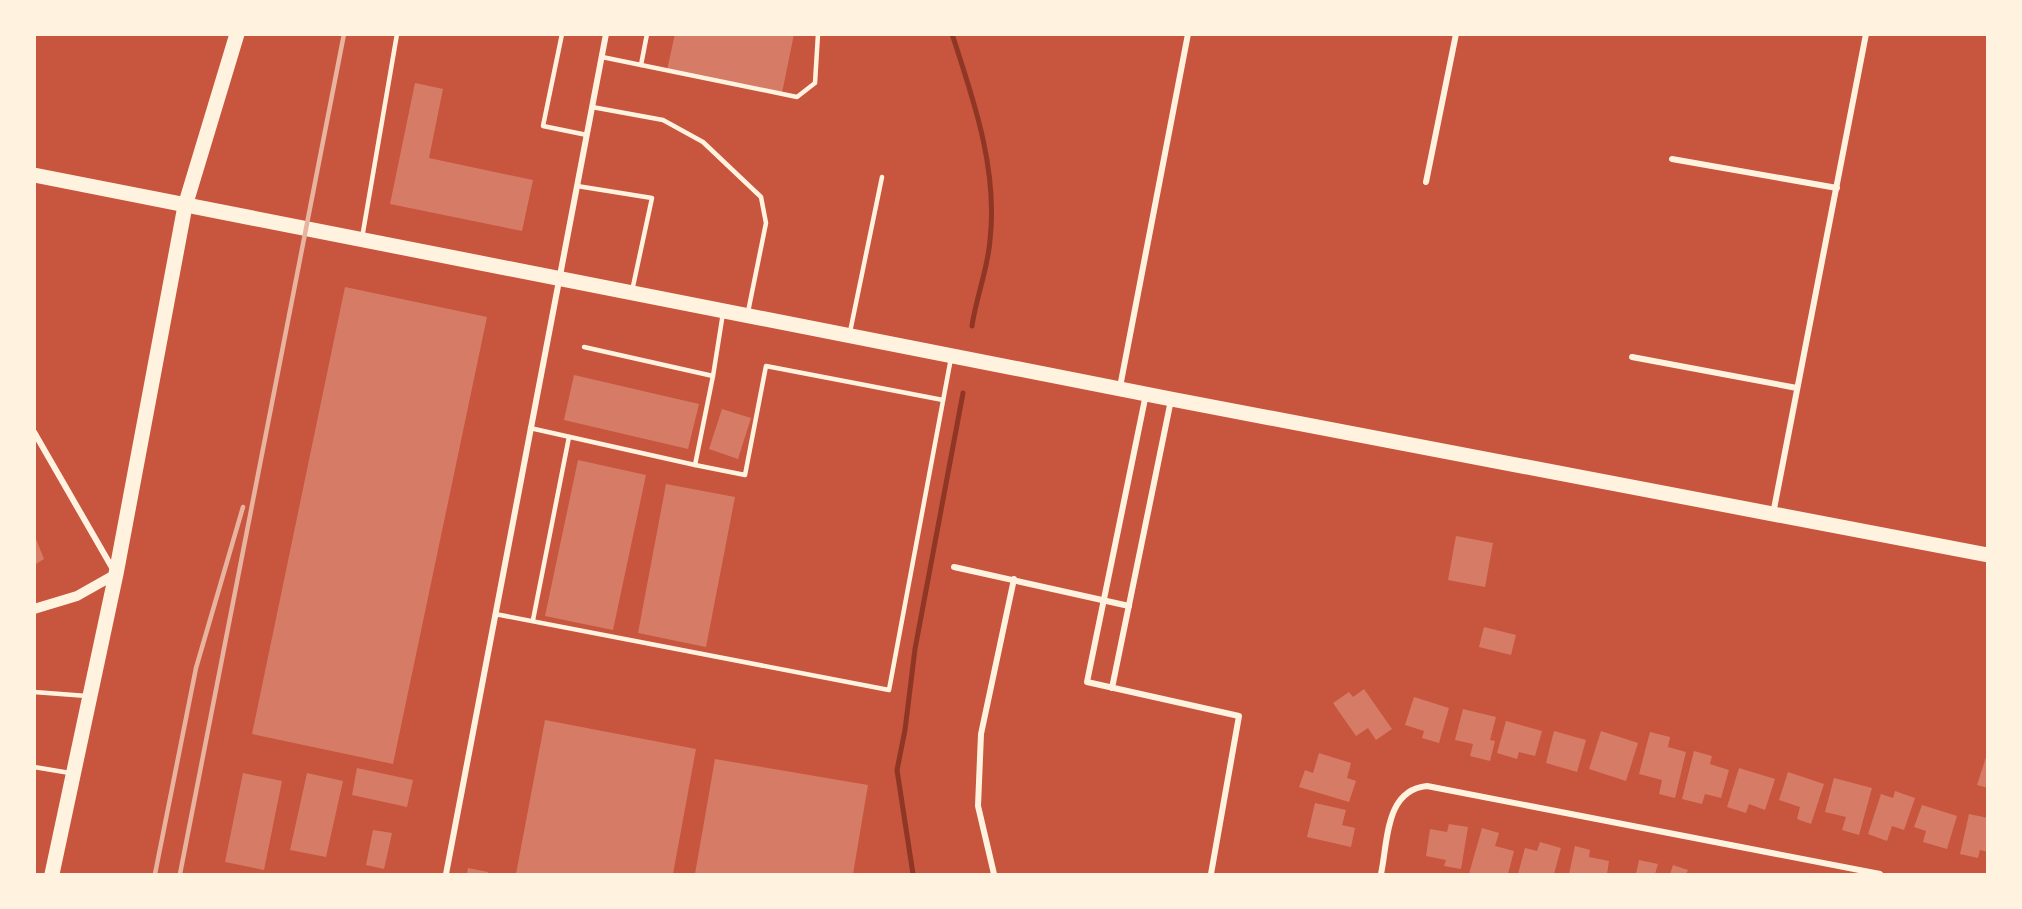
<svg xmlns="http://www.w3.org/2000/svg" width="2022" height="909" viewBox="0 0 2022 909" font-family="'Fira Sans',sans-serif">
<style>
.lines{fill:none;stroke-linecap:round;stroke-linejoin:round}
.stream{stroke:#8f3625;stroke-width:5}
.building{fill:#d67c66}
.service{stroke:#fff3e0;stroke-width:4.5}
.minor{stroke:#fff3e0;stroke-width:6}
.tertiary{stroke:#fff3e0;stroke-width:10}
.primary{stroke:#fff3e0;stroke-width:15}
.rail{stroke:#e9b49f;stroke-width:4.5}
</style>
<rect width="100%" height="100%" fill="#c8553d"/>
<g class="lines">
<g class="stream">
<path d="M952,34c22,67 46,136 38,206 -2,29 -14,57 -18,86"/>
<polyline points="913,874 897,770 905,730 915,649 963,393"/>
</g>
</g>
<g class="building">
<polygon points="675,34 794,34 782,93 667,70"/>
<polygon points="415,83 443,89 429,158 533,180 522,231 390,204"/>
<polygon points="345,287 487,317 393,764 252,734"/>
<polygon points="574,375 699,404 688,449 564,420"/>
<polygon points="722,409 751,418 738,459 709,449"/>
<polygon points="578,460 646,475 613,630 545,616"/>
<polygon points="666,484 735,497 706,647 638,633"/>
<polygon points="34,534 44,559 34,565"/>
<polygon points="1456,536 1493,543 1485,587 1448,580"/>
<polygon points="1484,627 1516,635 1511,655 1479,647"/>
<polygon points="1364,689 1392,729 1376,740 1368,728 1356,736 1333,703 1349,692 1353,697"/>
<polygon points="1414,697 1449,708 1439,743 1422,738 1424,731 1405,725"/>
<polygon points="1463,709 1496,717 1490,740 1495,741 1490,761 1470,756 1473,744 1455,740"/>
<polygon points="545,720 696,749 673,874 516,874"/>
<polygon points="1506,721 1542,731 1535,756 1519,752 1517,759 1497,753"/>
<polygon points="1554,731 1586,740 1577,772 1546,763"/>
<polygon points="1601,731 1638,743 1626,781 1589,769"/>
<polygon points="1650,732 1670,737 1668,747 1686,752 1675,798 1659,794 1662,780 1639,774"/>
<polygon points="1694,751 1712,756 1710,764 1729,770 1721,798 1705,794 1702,804 1682,799"/>
<polygon points="1988,751 1988,788 1977,785"/>
<polygon points="1319,753 1351,763 1347,778 1356,781 1349,802 1299,787 1305,770 1313,773"/>
<polygon points="715,759 868,785 853,874 695,874"/>
<polygon points="357,768 413,780 407,807 352,795"/>
<polygon points="1739,768 1775,779 1765,810 1749,804 1746,813 1727,807"/>
<polygon points="1788,772 1824,784 1811,824 1797,819 1800,807 1779,800"/>
<polygon points="243,773 282,781 264,870 225,862"/>
<polygon points="307,773 343,781 326,857 290,850"/>
<polygon points="1834,778 1872,788 1859,835 1842,830 1846,817 1825,812"/>
<polygon points="1895,791 1915,798 1904,830 1892,826 1887,841 1868,834 1881,794 1893,798"/>
<polygon points="1315,803 1346,810 1342,825 1355,828 1351,847 1307,837"/>
<polygon points="1922,805 1957,816 1947,849 1923,842 1926,831 1914,827"/>
<polygon points="1969,814 1988,818 1988,852 1980,850 1978,858 1960,854"/>
<polygon points="1449,824 1468,827 1461,869 1444,866 1446,860 1426,856 1430,829 1447,832"/>
<polygon points="1482,828 1499,833 1495,846 1514,851 1508,874 1469,874"/>
<polygon points="373,830 392,833 384,869 366,865"/>
<polygon points="1540,842 1561,848 1554,874 1518,874 1525,848 1537,851"/>
<polygon points="1575,846 1590,850 1589,857 1609,861 1607,874 1569,874"/>
<polygon points="1639,860 1658,864 1655,874 1636,874"/>
<polygon points="1673,865 1688,870 1686,874 1670,874"/>
<polygon points="468,868 488,872 487,874 467,874"/>
</g>
<g class="lines">
<g class="service">
<polyline points="562,34 543,126 587,135"/>
<polyline points="602,57 797,97 815,83 818,34"/>
<polyline points="641,65 647,34"/>
<polyline points="592,107 663,120 703,142 761,197 766,223 748,312"/>
<polyline points="577,186 652,198 632,291"/>
<polyline points="362,238 397,34"/>
<polyline points="850,332 882,177"/>
<polyline points="584,347 713,376 723,313"/>
<polyline points="530,428 695,465 713,376"/>
<polyline points="695,465 745,475 766,366 943,400"/>
<polyline points="495,614 889,690 951,358"/>
<polyline points="533,620 569,437"/>
<polyline points="34,692 87,696"/>
<polyline points="34,767 70,773"/>
</g>
<g class="minor">
<polyline points="1672,159 1837,188"/>
<polyline points="1426,182 1456,34"/>
<polyline points="1632,357 1797,388"/>
<polyline points="1120,387 1188,34"/>
<polyline points="1146,394 1087,682 1239,716 1211,874"/>
<polyline points="34,432 114,571"/>
<polyline points="1773,514 1866,34"/>
<polyline points="954,567 1129,606"/>
<polyline points="1112,688 1171,400"/>
<polyline points="446,874 606,34"/>
<polyline points="994,874 978,806 981,734 1014,579"/>
<path d="M1381,874c7,-33 4,-84 46,-88l453,88"/>
</g>
<polyline class="tertiary" points="34,609 77,596 116,574"/>
<g class="primary">
<polyline points="34,175 1171,399 1988,555"/>
<polyline points="52,874 116,574 185,206 237,34"/>
</g>
<g class="rail">
<polyline points="155,874 196,668 243,507"/>
<polyline points="180,874 344,34"/>
</g>
</g>
<rect width="2022" height="909" fill="none" stroke="#fff3e0" stroke-width="72"/>
</svg>
